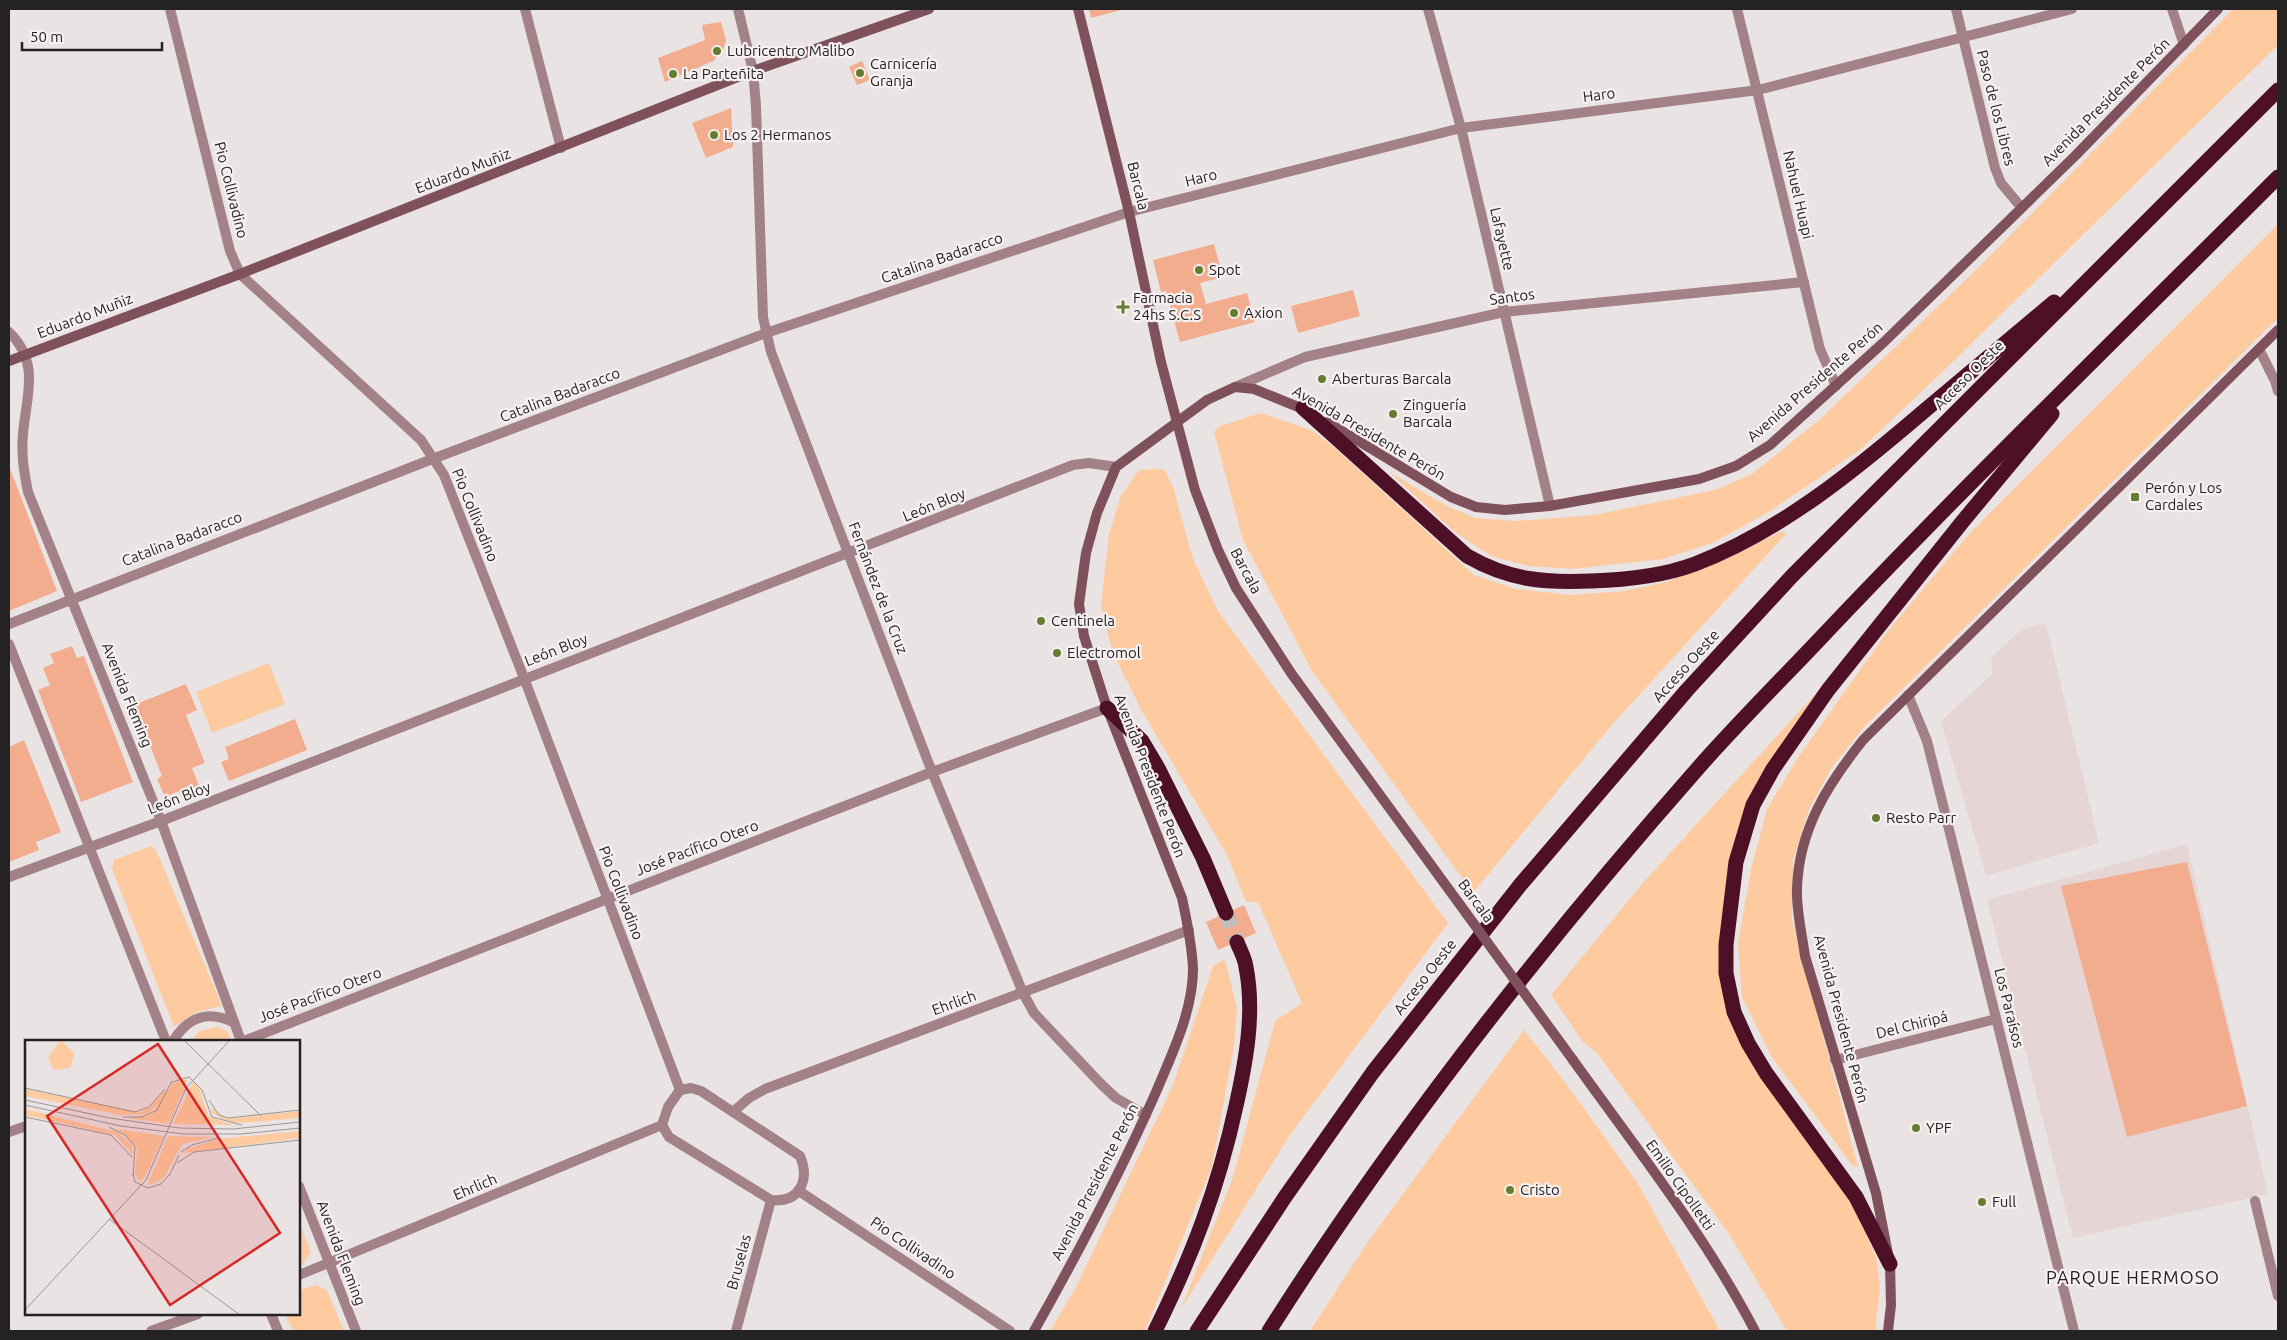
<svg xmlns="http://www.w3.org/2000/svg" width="2287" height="1340" viewBox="0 0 2287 1340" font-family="Ubuntu,sans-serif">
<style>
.built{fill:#e5d6d5}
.green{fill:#fdcb9f}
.building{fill:#f2ac8e}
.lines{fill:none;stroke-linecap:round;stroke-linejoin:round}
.highway-tunnel{stroke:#c2bcbc;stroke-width:15;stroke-dasharray:15 8;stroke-linecap:butt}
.street{stroke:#a28188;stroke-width:10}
.secondary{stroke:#7f515d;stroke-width:10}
.highway{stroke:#4d1026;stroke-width:15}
.secondary-bridge{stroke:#7f515d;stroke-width:10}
.poi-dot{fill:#667c2e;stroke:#f7f0f0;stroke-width:2}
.labels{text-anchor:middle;stroke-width:4.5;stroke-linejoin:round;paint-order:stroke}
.poi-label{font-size:15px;fill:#242222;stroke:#f7f0f0;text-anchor:start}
.street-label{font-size:15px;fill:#242222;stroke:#f7f0f0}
.quarter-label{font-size:18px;letter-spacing:1px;fill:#242222;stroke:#f7f0f0}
.inset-road{fill:none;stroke:#9b9696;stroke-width:1}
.view{fill:#d62828;fill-opacity:0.15;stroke:#d62828;stroke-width:2.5}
.inset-edge{fill:none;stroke:#242222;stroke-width:2.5}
</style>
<rect width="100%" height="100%" fill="#eae3e3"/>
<g class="built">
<polygon points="2046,623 2099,843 1986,876 1941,721 1993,673 1991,658 2022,629"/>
<polygon points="2187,844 2268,1194 2073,1238 1987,900"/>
</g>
<g class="green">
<polygon points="2233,9 2278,9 2278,45 1939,375 1861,449 1769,512 1712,543 1663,559 1572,569 1528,566 1491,556 1456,533 1389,472 1447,506 1475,518 1516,521 1594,515 1715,490 1752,474 1819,420 1979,267"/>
<polygon points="2278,224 2278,318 1865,726 1832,767 1809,809 1793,860 1792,919 1858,1167 1852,1165 1771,1056 1742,997 1738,943 1751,870 1767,809 1799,756 1887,632 1969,534"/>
<polygon points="1261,413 1313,431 1336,449 1474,575 1516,589 1571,595 1624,591 1666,582 1711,565 1782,531 1786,534 1611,726 1473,893 1312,671 1243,540 1214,432 1220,426"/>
<polygon points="1164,469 1173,487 1193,559 1218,611 1448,923 1290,1135 1181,1309 1233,1177 1275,1021 1302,1003 1258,902 1246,902 1227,855 1143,713 1112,651 1101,605 1109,534 1121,496 1139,470"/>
<polygon points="269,663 285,704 212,733 196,692"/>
<polygon points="1827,681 1759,788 1721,965 1767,1085 1854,1206 1876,1257 1880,1287 1875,1331 1787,1331 1729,1234 1597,1053 1583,1042 1551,995 1641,885"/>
<polygon points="151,846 156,850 222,1006 196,1012 174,1027 112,869 114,860"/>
<polygon points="1225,959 1237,1009 1234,1046 1212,1166 1145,1331 1050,1331 1075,1289 1173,1085 1213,966"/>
<polygon points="218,1027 228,1032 231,1041 191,1041 200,1031"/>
<polygon points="1524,1030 1562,1078 1637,1182 1720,1331 1310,1331 1369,1240"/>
<polygon points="299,1222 311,1252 303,1264 299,1266"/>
<polygon points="316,1285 327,1290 344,1331 293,1331 285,1314 299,1314 299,1290"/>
</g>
<g class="building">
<polygon points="1089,9 1125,9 1091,18"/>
<polygon points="721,22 726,41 722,52 713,61 665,82 658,58 705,40 702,25"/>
<polygon points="862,61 870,80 857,85 849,67"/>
<polygon points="731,108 733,147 706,158 692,123"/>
<polygon points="1214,244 1223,277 1200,283 1206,304 1247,293 1255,322 1180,342 1166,291 1161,292 1153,260"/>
<polygon points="1353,290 1360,316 1298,333 1291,306"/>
<polygon points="9,466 57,591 9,611"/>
<polygon points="72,646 77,658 84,656 133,782 81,802 38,690 50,685 43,668 54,663 50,654"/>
<polygon points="186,684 197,710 186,715 205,763 192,768 201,791 182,799 179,791 165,797 157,779 162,776 134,705"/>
<polygon points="295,719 307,750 229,781 221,762 229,759 225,747"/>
<polygon points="24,740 61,832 36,842 39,850 9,862 9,747"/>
<polygon points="2187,862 2247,1106 2127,1137 2061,886"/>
<polygon points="1244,905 1256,933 1218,950 1206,922"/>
</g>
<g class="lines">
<polyline class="highway-tunnel" points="1226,913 1237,942"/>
<g class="street">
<polyline points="170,9 230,251 240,274 421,440 444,475 524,678 680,1090"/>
<polyline points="525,9 561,148"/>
<polyline points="738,9 753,71 756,106 763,317 771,352 932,772 1023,993 1034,1013 1101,1084 1116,1098 1146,1115"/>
<polyline points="1428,9 1461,128 1550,506"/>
<polyline points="1737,9 1820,349 1836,386"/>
<polyline points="1956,9 1995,168 2001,183 2021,207"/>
<polyline points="2172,9 2184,45"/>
<path d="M9,332c32,31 17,64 14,102 -2,20 1,38 5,58l133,329 80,220"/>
<polyline points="2259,349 2275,381 2278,391"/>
<polyline points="1235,387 1305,357 1504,312 1804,282"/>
<polyline points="9,624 435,458 766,333 1129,212 1461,128 1758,90 2072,9"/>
<polyline points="9,644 166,1041"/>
<polyline points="1908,695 1927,741 2074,1331"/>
<polyline points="9,877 161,821 1073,465 1089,463 1116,467"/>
<path d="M173,1041c15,-24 34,-31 60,-19"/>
<polyline points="244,1041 932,772 1107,708"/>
<polyline points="1835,1060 1996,1019"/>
<path d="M691,1088l10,3 99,65c10,24 0,47 -29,44l-102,-63 -7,-12 6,-18 12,-17z"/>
<polyline points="733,1112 749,1098 765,1089 1189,930"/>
<polyline points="9,1132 26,1126"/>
<polyline points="299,1186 356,1331"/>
<polyline points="799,1191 1010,1331"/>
<polyline points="2255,1201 2278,1296"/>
<polyline points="299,1275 662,1125"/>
<polyline points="271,1314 278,1331"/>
<polyline points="151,1331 198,1314"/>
<polyline points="736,1331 771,1200"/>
</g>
<g class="secondary">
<polyline points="1078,9 1129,212 1161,362 1195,490 1218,550 1236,588 1291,673 1466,913"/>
<polyline points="9,361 240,274 753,71 929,9"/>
<polyline points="1327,422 1451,497 1476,507 1505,510 1550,506 1699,479 1736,466 1770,445 1883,343 2075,156 2218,9"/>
<path d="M1573,1060c63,88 132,175 182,271"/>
<path d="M1034,1331c44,-78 86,-157 122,-239 16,-38 37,-81 37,-123 -1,-24 -6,-48 -11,-71l-75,-190 -23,-72 -5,-32 7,-51 11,-40 19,-46 91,-67 28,-13 19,2 54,22"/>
<path d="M1888,1331l3,-26 -1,-41 -14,-71 -71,-237c-3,-22 -9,-46 -8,-68 2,-59 31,-104 66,-148l415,-410"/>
</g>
<g class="highway">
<path d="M1303,408l164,148c42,24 76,27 124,25 33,-1 72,-5 104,-17 86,-33 159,-93 228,-152 44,-37 87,-73 131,-110"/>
<polyline points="1107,708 1142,741 1158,768 1203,858 1226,913"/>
<polyline points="1890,1264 1856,1197 1766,1073 1748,1043 1734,1012 1726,973 1726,945 1736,862 1753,805 1773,769 1828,690 1963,521 2052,414"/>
<path d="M1155,1331c37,-75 63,-142 81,-225 10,-45 19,-93 10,-139 -1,-9 -6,-17 -9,-25"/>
<polyline points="1197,1331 1285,1197 1373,1072 1521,884 1687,690 1792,576 2278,90"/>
<path d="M1269,1331c126,-199 274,-387 430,-564 38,-43 78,-83 117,-124 150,-159 307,-311 462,-466"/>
</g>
<polyline class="secondary-bridge" points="1466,913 1573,1060"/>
</g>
<g class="poi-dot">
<circle cx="717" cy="51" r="5"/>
<circle cx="860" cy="73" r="5"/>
<circle cx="673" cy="74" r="5"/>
<circle cx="714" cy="135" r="5"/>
<circle cx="1199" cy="270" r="5"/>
<path d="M1120.5 299.5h5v5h5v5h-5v5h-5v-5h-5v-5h5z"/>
<circle cx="1234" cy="313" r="5"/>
<circle cx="1322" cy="379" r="5"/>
<circle cx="1393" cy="414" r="5"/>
<rect x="2130" y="492" width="10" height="10" rx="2.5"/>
<circle cx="1041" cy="621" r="5"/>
<circle cx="1057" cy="653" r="5"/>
<circle cx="1876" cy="818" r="5"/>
<circle cx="1916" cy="1128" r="5"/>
<circle cx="1510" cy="1190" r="5"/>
<circle cx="1982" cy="1202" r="5"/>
</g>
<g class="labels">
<g class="poi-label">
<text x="727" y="56">Lubricentro Malibo</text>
<text x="870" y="69">Carnicería<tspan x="870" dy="17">Granja</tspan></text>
<text x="683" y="79">La Parteñita</text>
<text x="724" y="140">Los 2 Hermanos</text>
<text x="1209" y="275">Spot</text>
<text x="1133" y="303">Farmacia<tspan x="1133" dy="17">24hs S.C.S</tspan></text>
<text x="1244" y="318">Axion</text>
<text x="1332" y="384">Aberturas Barcala</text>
<text x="1403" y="410">Zinguería<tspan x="1403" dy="17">Barcala</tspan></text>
<text x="2145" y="493">Perón y Los<tspan x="2145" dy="17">Cardales</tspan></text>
<text x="1051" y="626">Centinela</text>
<text x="1067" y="658">Electromol</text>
<text x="1886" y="823">Resto Parr</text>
<text x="1926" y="1133">YPF</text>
<text x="1520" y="1195">Cristo</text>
<text x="1992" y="1207">Full</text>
</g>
<g class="street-label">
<text transform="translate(1599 95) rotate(-7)" y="5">Haro</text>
<text transform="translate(2106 102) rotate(-45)" y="5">Avenida Presidente Perón</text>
<text transform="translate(1996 108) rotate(76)" y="5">Paso de los Libres</text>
<text transform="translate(463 171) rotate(-21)" y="5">Eduardo Muñiz</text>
<text transform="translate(1201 178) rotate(-14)" y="5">Haro</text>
<text transform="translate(1138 186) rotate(76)" y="5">Barcala</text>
<text transform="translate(231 190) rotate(76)" y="5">Pio Collivadino</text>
<text transform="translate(1798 195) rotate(77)" y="5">Nahuel Huapi</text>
<text transform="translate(1502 239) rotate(77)" y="5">Lafayette</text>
<text transform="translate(942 258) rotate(-19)" y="5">Catalina Badaracco</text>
<text transform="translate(1512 297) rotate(-8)" y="5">Santos</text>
<text transform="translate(85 316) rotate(-21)" y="5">Eduardo Muñiz</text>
<text transform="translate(1969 375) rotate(-45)" y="5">Acceso Oeste</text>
<text transform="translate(1815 382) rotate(-41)" y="5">Avenida Presidente Perón</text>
<text transform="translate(560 395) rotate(-21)" y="5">Catalina Badaracco</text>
<text transform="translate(1369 433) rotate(30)" y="5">Avenida Presidente Perón</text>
<text transform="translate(934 505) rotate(-22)" y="5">León Bloy</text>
<text transform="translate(475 515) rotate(68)" y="5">Pio Collivadino</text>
<text transform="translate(182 539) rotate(-21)" y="5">Catalina Badaracco</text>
<text transform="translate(1246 571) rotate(62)" y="5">Barcala</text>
<text transform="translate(878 588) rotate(69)" y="5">Fernández de la Cruz</text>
<text transform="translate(556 650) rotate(-21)" y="5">León Bloy</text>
<text transform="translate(1686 666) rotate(-48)" y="5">Acceso Oeste</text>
<text transform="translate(127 695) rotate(68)" y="5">Avenida Fleming</text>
<text transform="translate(1150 776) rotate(69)" y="5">Avenida Presidente Perón</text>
<text transform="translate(179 798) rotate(-21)" y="5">León Bloy</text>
<text transform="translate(697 848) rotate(-21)" y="5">José Pacífico Otero</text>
<text transform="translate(621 893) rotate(69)" y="5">Pio Collivadino</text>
<text transform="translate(1476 901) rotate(54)" y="5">Barcala</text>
<text transform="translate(1425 977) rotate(-52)" y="5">Acceso Oeste</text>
<text transform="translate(320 995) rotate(-21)" y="5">José Pacífico Otero</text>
<text transform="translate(954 1003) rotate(-20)" y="5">Ehrlich</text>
<text transform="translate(2009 1008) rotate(76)" y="5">Los Paraísos</text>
<text transform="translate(1841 1019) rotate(75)" y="5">Avenida Presidente Perón</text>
<text transform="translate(1912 1025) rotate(-14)" y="5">Del Chiripá</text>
<text transform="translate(1095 1182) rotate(-63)" y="5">Avenida Presidente Perón</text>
<text transform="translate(1680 1185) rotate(55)" y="5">Emilio Cipolletti</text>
<text transform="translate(475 1187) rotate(-23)" y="5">Ehrlich</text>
<text transform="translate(913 1248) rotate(34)" y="5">Pio Collivadino</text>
<text transform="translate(341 1253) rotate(69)" y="5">Avenida Fleming</text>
<text transform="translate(739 1262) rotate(-75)" y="5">Bruselas</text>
</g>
<g class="quarter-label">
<text x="2133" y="1284">PARQUE HERMOSO</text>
</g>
</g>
<g transform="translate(25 1040)">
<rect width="275" height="275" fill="#eae3e3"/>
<path d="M35,0l15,14 -5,14 -16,2 -6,-12zM163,39l-19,45 -41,-6 24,-4 21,-31zM168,42l6,6 10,29 25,8 -61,-1zM0,49l114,23 10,-4 17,-19 -4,13 -15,12 -27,1 -95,-19zM186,67l16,12 73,-8v7l-57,5 -16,-2 -15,-8zM0,69l92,23 15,13 1,10 -18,-20 -90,-20zM93,89l46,7 -17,37 -7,9 -5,-8 2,-26zM275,91v7l-116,15 3,-4 31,-10zM143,96l46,1 -32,7 -18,34 -17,8z" fill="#fdcb9f"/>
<path class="inset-road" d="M159,0l77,76M147,42l17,-5 13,13M0,48l110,24 14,-5 16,-18M177,50l10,27 30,8M0,60l85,18 69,10 54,1 67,-7M184,60l10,15 9,3 72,-8M0,65l96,21 63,8h57l59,-6M0,77l86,18 21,22M98,77h19l15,-7 15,-29M84,87l16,8 10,12 -2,29M156,112l11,-7 26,-7M152,123l17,-11 106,-12M108,134l2,8 13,6 13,-4 8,-9M144,136l10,-21M84,179l131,96M0,270l121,-130 40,-92 44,-48"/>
<path class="view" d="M133,4l122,189 -110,72 -123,-189z"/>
<rect width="275" height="275" class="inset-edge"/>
</g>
<rect width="2287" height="1340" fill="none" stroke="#242222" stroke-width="20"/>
<path d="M22 42v8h140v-8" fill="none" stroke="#242222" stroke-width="2.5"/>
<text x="30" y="42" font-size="15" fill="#242222" stroke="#f7f0f0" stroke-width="4" paint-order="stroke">50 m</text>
</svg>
